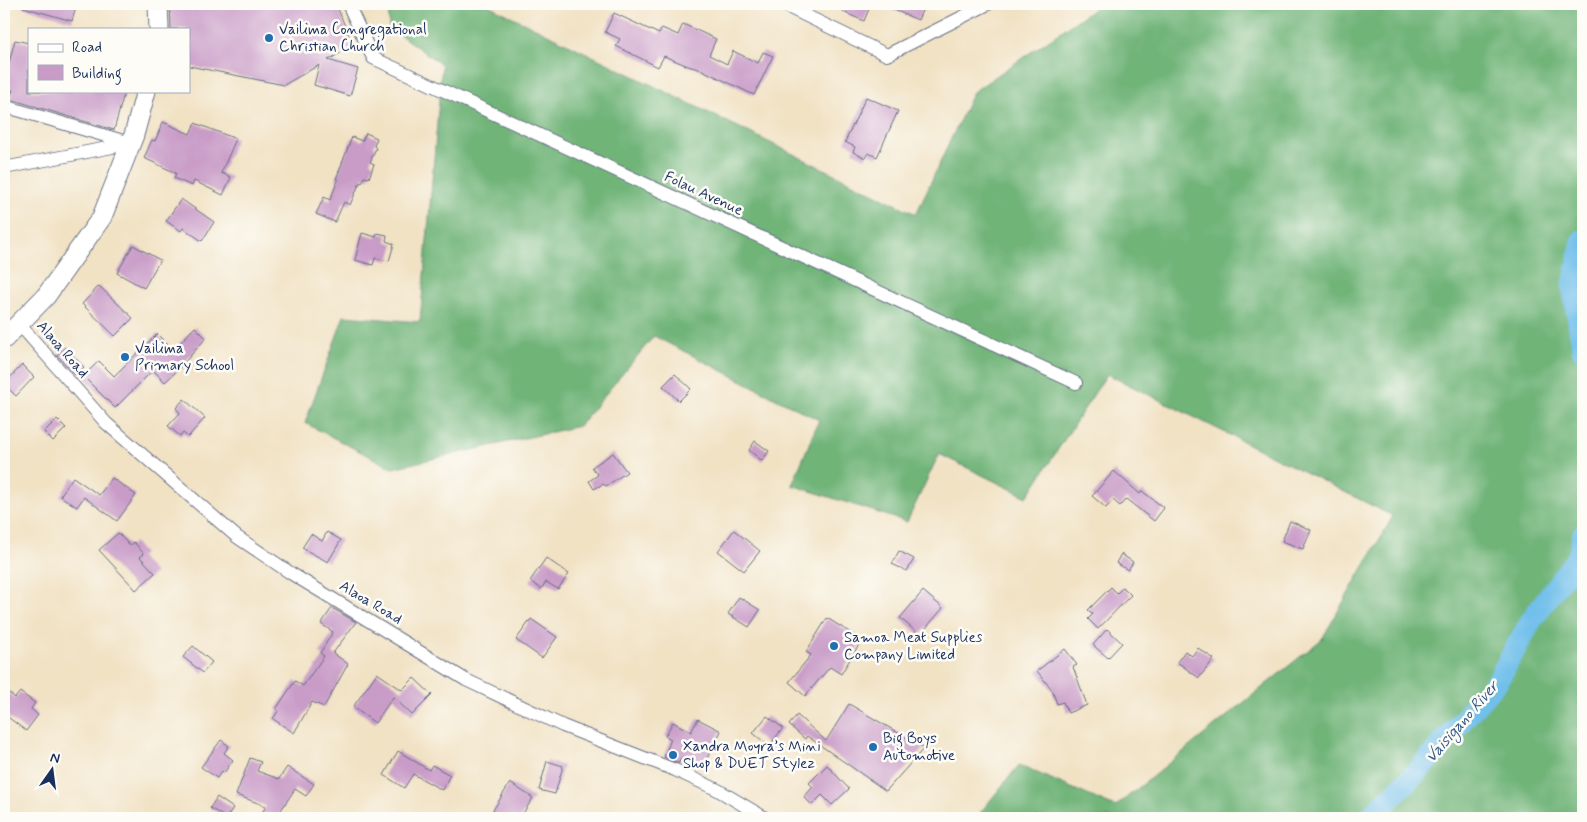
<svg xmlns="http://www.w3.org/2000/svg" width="1587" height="822" viewBox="0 0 1587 822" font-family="Mynerve,sans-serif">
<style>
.forest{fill:#70b478;stroke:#46726b}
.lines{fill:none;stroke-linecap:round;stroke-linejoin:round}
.river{stroke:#71bfeb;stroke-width:22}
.building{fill:#c99cc8}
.minor-casing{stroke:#666e82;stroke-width:14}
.primary-casing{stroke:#666e82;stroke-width:21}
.minor{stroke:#fff;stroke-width:12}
.primary{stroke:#fff;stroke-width:19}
.poi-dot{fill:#1f6fb2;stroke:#fdfcf7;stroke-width:2}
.labels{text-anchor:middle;stroke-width:5;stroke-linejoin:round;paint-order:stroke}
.poi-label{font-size:15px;fill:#1b2f5e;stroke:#fdfcf7;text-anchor:start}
.street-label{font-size:15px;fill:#1b2f5e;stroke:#fdfcf7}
.water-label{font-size:16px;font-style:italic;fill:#355a88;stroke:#fdfcf7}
</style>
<rect width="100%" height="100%" fill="#fdfcf7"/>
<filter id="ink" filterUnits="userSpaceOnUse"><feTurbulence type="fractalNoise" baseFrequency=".02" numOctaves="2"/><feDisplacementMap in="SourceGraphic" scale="10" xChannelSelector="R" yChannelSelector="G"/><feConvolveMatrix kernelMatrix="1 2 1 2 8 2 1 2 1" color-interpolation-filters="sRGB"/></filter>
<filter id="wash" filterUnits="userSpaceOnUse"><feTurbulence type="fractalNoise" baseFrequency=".0096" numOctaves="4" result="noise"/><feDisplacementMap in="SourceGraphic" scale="20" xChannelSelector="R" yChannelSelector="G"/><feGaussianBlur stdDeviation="1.12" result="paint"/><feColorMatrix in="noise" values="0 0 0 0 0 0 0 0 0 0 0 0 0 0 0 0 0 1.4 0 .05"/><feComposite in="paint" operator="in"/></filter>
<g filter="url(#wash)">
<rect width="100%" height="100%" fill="#f1e2c4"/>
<polygon class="forest" points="388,4 486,4 916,214 973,92 1101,4 1583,4 1583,818 976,818 1019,765 1115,807 1322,639 1393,516 1107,374 1027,497 939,454 907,522 792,485 819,420 654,336 579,426 392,468 305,423 344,316 420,322 442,65 389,27"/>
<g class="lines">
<g class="river">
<polyline points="1583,240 1573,287 1583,350"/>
<polyline points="1369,818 1418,771 1498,680 1532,619 1579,555 1583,535"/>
</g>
</g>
<g id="blocks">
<g class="building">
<polygon points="23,4 77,4 72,21 23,7"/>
<polygon points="170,4 336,4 353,46 328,60 358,69 350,96 314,85 319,65 284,85 189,66 189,29 171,29"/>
<polygon points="847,4 871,4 864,21 843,12"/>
<polygon points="880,4 925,4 918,20"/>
<polygon points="614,13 659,34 662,28 678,35 683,24 716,39 709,55 727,64 733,51 758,63 763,52 773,56 754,95 702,70 688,66 664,56 658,67 616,46 620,39 605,32"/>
<polygon points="15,40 29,43 29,91 115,91 124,94 114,130 10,99 13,90 4,88 4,74 6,74"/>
<polygon points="866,97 898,111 877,157 868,153 865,158 853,152 855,147 845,142"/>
<polygon points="163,122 190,134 195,123 236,139 221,173 231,177 223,195 194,181 192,186 174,178 176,173 144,158 152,140 155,141"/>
<polygon points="366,133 377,138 374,146 376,148 370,162 374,164 369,178 364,177 362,183 360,182 350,205 344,202 335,222 316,214 324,197 330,200 338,180 336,179 352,137 362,141"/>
<polygon points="181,199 214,222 202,241 183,228 181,231 166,221"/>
<polygon points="362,233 376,237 377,233 387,235 386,241 394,244 389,261 375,258 373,265 355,260"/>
<polygon points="133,245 160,260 144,288 117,273"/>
<polygon points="99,286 133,318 115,336 82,304"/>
<polygon points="195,327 206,338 177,371 165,382 153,370 115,408 83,376 99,361 114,376 157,334 173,350"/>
<polygon points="65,347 84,367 75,375 57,355"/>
<polygon points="22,365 34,377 16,396 4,384"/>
<polygon points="675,374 691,389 679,401 663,386"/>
<polygon points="184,399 205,418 188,437 183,433 180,436 168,426 180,413 176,408"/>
<polygon points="57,419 66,428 53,441 44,432"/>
<polygon points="755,441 769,451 762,461 749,450"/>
<polygon points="613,453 627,472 606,486 603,484 594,489 589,481 598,475 592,467"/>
<polygon points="1114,471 1140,494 1142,491 1164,508 1154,521 1126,499 1120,506 1113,500 1106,508 1092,496"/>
<polygon points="73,477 99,495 112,478 136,495 117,521 84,497 77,507 60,496"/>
<polygon points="1290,521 1311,530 1303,549 1282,541"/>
<polygon points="734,530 760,551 744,571 718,551"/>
<polygon points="327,532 341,540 328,562 302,548 311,534 322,541"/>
<polygon points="118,533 130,546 134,542 144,554 140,557 155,573 136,590 99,550"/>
<polygon points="899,551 914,559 907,571 892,564"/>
<polygon points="1121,554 1133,562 1128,570 1116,563"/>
<polygon points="546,558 569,574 558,589 546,582 541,589 530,581"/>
<polygon points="1111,587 1117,593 1123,587 1131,595 1098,629 1088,619 1093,614 1088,610"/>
<polygon points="923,591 943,608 920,635 900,618"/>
<polygon points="739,597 760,610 749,627 728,614"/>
<polygon points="332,608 356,622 333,653 348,664 324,707 312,702 294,733 273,719 278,711 276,709 295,681 303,686 324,656 320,653 333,632 321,624"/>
<polygon points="827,618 862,640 841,674 830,667 805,696 789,682 811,655 806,652"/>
<polygon points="531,619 557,637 542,658 516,640"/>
<polygon points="1107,629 1122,643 1108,658 1093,645"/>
<polygon points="193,646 212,662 203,673 183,657"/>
<polygon points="1198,648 1214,659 1199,678 1177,662 1185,651 1192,656"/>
<polygon points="1065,649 1077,665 1073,667 1087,705 1068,713 1063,702 1057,704 1052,690 1037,671"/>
<polygon points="377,673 402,690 414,678 432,695 412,715 393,697 375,723 353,707"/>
<polygon points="20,692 35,703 31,709 38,715 26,731 4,714 4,699 9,693 15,698"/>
<polygon points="849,704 924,748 886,791 807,736 805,739 789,725 797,715 826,741"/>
<polygon points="767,716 783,728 769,746 753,733"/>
<polygon points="698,719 721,731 702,768 681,758 679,763 664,757 671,739 665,736 673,722 691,732"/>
<polygon points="221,740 229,746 224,753 233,760 224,773 222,771 217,778 201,767"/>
<polygon points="398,751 429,770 432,765 450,775 442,790 413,774 404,788 384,775"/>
<polygon points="250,758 261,762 257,771 279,779 287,767 314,784 306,796 295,789 277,816 275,815 273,818 259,818 266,806 236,795"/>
<polygon points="547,761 563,766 555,794 539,790"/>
<polygon points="827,765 849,789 832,805 822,795 812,805 804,797 813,787 809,783"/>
<polygon points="510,783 533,798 520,818 495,818 490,815"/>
<polygon points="217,797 233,808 226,818 210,808"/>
</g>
</g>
</g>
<g filter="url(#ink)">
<use href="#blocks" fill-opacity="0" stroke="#666e82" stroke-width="1"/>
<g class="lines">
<defs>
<g id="minor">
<polyline points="348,4 373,58 1076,383"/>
<polyline points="782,4 887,55 988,4"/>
<polyline points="4,106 130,143"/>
<polyline points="4,168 128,144"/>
<polyline points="20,325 106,423 237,537 292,574 466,680 563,726 675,770 718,790 765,818"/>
</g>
<g id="primary">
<polyline points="158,4 159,29"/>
<polyline points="4,339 46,296 102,217 134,135 146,91"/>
</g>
</defs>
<use href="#minor" class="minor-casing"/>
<use href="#primary" class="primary-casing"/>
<use href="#minor" class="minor"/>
<use href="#primary" class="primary"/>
</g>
</g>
<g class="poi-dot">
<circle cx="269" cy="38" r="5"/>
<circle cx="125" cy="357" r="5"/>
<circle cx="834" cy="646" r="5"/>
<circle cx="873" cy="747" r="5"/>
<circle cx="673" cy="755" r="5"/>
</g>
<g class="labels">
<g class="poi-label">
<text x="279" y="34">Vailima Congregational<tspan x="279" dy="17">Christian Church</tspan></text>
<text x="135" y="353">Vailima<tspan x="135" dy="17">Primary School</tspan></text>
<text x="844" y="642">Samoa Meat Supplies<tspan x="844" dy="17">Company Limited</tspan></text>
<text x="883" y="743">Big Boys<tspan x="883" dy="17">Automotive</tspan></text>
<text x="683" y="751">Xandra Moyra’s Mini<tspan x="683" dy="17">Shop &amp; DUET Stylez</tspan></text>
</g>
<g class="street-label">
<text transform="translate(704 193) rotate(25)" y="5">Folau Avenue</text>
<text transform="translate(63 349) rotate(49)" y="5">Alaoa Road</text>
<text transform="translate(371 602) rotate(31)" y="5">Alaoa Road</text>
</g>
<g class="water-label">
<text transform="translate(1461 721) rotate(-49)" y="6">Vaisigano River</text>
</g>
</g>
<rect width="1587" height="822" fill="none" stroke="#fdfcf7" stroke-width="20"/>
<rect x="28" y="28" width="162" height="65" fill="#fdfcf7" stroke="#a3aaba"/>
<rect x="38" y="44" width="25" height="8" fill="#ffffff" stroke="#a3aaba"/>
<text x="72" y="52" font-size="15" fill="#1b2f5e">Road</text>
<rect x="38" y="65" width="25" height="15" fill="#c99cc8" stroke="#a3aaba"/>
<text x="72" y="78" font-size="15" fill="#1b2f5e">Building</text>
<g transform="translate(52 770) rotate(14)" stroke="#fdfcf7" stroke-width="4" paint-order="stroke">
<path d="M0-4L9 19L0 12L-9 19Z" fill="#1b2f5e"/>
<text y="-8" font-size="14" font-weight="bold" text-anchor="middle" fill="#1b2f5e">N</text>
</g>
</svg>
